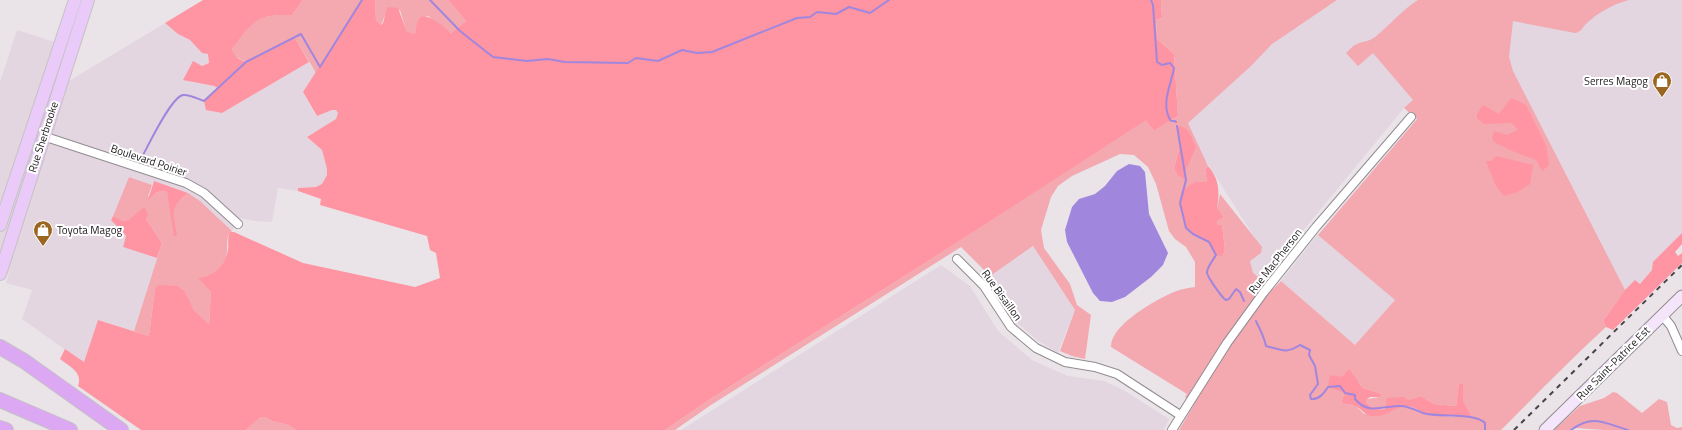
<svg xmlns="http://www.w3.org/2000/svg" width="1682" height="430" viewBox="0 0 1682 430" font-family="'Titillium Web',sans-serif">
<style>
.built{fill:#e3d6e0}
.green{fill:#f4a8b0;fill-rule:evenodd}
.forest{fill:#ff94a2}
.water{fill:#a186de}
.lines{fill:none;stroke-linecap:round;stroke-linejoin:round}
.stream{stroke:#a186de;stroke-width:2}
.street-casing{stroke:#928c91;stroke-width:10}
.secondary-casing{stroke:#928c91;stroke-width:13}
.primary-casing{stroke:#c4c3c4;stroke-width:14}
.highway-casing{stroke:#c4c3c4;stroke-width:16}
.street{stroke:#fff;stroke-width:8}
.secondary{stroke:#f4e5fb;stroke-width:11}
.primary{stroke:#eacaf8;stroke-width:12}
.highway{stroke:#dca7f3;stroke-width:14}
.rail{stroke:#474346;stroke-width:2;stroke-dasharray:5 5;stroke-linecap:butt}
.labels{text-anchor:middle;stroke-width:4;stroke-linejoin:round;paint-order:stroke}
.poi-label{font-size:11px;fill:#1c191b;stroke:#fff;text-anchor:end}
.street-label{font-size:11px;fill:#1c191b;stroke:#fff}
</style>
<rect width="100%" height="100%" fill="#eae4e9"/>
<g class="built">
<polygon points="1337,0 1466,0 1434,97 1404,108 1260,283 1243,263 1258,243 1173,109"/>
<polygon points="1588,0 1682,0 1682,242 1619,304 1506,64 1505,21"/>
<polygon points="165,23 178,34 190,40 202,53 208,53 209,63 202,66 191,82 214,86 218,88 204,101 222,113 309,62 316,73 303,92 316,116 332,110 336,110 338,113 336,119 307,137 322,150 327,169 327,175 322,184 316,187 298,188 298,191 278,188 272,222 255,221 239,218 232,231 200,201 188,193 154,181 152,185 129,177 111,220 126,237 123,247 157,258 134,331 98,320 84,363 22,319 32,290 6,283 9,272 0,269 0,82 17,30 79,50 69,81"/>
<polygon points="1318,234 1395,300 1355,345 1281,281"/>
<polygon points="1033,246 1075,310 1058,353 1037,340 1016,322 985,279"/>
<polygon points="941,265 970,286 998,331 1032,360 1068,376 1104,381 1125,391 1169,419 1164,430 681,430"/>
</g>
<g class="green">
<path d="M303,0h59l-46,73 -21,-35 -49,24 -13,-7 -1,-6c23,-28 21,-35 60,-34z"/>
<polygon points="375,0 448,0 466,21 451,33 428,16 419,19 415,34 407,33 400,10 385,15 381,25 376,20"/>
<path d="M1161,0h176l-65,44 -21,22 -63,57 20,43 -3,4 2,12h-11l-15,26 5,20 15,11 8,3 7,10 7,4 2,-7 -3,-24h-4l-1,-4 3,-3 -3,-10 3,-14 42,53 -1,6 -11,8 3,12 20,16 8,-8 74,64 40,-45 -77,-65 99,-116 -13,-11 9,-8 -40,-47 -15,13 -12,-13c3,-2 6,-7 9,-8 7,-4 14,-3 20,-8 15,-12 27,-27 43,-37h211c-16,4 -30,12 -42,23 -5,4 -5,9 -12,10l-62,-12 -4,36 4,14 112,219 -22,31 3,6c-36,33 -70,68 -105,103h-322l16,-27 -10,-6 2,-3 -76,-47c-1,-22 46,-48 63,-55 7,-3 14,-4 21,-5v-25l-9,-15 -11,-8 -6,-8 -13,-47 -8,-17 -14,-12 -14,-1 -48,22 -14,10 -7,11 -10,33 3,18 26,36 7,21 14,10 -6,44 -13,-3 -12,-5 15,-41 -42,-64 -43,30 -29,-29 -250,158 -36,25h-10l47,-32 221,-140 213,-139 8,12 24,-15 -4,-62 -17,-15 -1,-19 6,-2zM1181,142l5,37 -12,-11zM1330,375l29,7 4,6 19,6 -2,3 -13,2 -1,3 5,5 6,3 44,-14 13,8 22,2 3,-22 4,16 8,17c-6,-1 -12,0 -18,0 -18,-2 -35,-6 -52,-11l-10,5 -27,3 -8,-8 -6,-1 -5,-12z"/>
<path d="M129,177l23,8 -4,12c7,-3 13,-9 19,-5l7,21c-1,-10 7,-14 14,-20l12,8 32,30c-13,9 10,38 -33,47l12,14 -2,32 -15,-14 -9,-19 -7,-5 -23,2 -6,48 -15,-5 28,-88 -16,-24 -22,2 -11,-5z"/>
<polygon points="1613,392 1617,393 1642,413 1659,399 1667,402 1671,425 1677,428 1682,427 1682,430 1604,430 1575,428 1571,430 1554,430 1580,406 1604,398"/>
<path d="M261,417h4c10,8 21,4 31,13h-50z"/>
</g>
<g class="forest">
<path d="M203,0h100l-11,15c-37,-1 -38,6 -60,34 2,8 7,10 14,13l49,-24 14,24 -87,51 -16,-3 -2,-9 14,-13 -4,-2 -31,-6 10,-19 9,5 7,-3 -1,-9 -6,-1 -12,-13 -12,-6 -13,-11z"/>
<path d="M362,0h13l1,20 5,5 2,-2 4,-16 11,1 9,24 8,2c1,-5 2,-12 4,-15 7,-9 26,9 32,14l15,-12 -18,-21h713l1,18 -6,2 1,19 17,15 4,62 -24,15 -8,-11 -213,138 -221,140 -47,32h-369c-10,-9 -21,-5 -31,-13h-4l-15,13h-105l-63,-44c5,-14 -8,-19 -18,-27l5,-10 19,13 14,-42 51,16 6,-48 4,-3 19,1 7,5 9,19 15,14 2,-32 -13,-14c16,-3 27,-10 30,-28 1,-6 -1,-12 2,-18h4l69,31 112,24 25,-9 -4,-25 -6,-3 -3,-14 -107,-31 1,-6 -23,-8v-3l18,-1 6,-3 5,-9v-6l-5,-19 -15,-13 29,-18 2,-6 -2,-3h-4l-15,6 -14,-24z"/>
<polygon points="1511,98 1526,105 1546,145 1549,165 1542,171 1536,160 1510,150 1494,142 1492,138 1494,131 1507,135 1518,130 1512,123 1484,124 1477,118 1477,114 1483,105 1499,114"/>
<path d="M1177,126c12,0 14,11 19,21l-11,25 1,8 -8,-5 -4,-7 7,-26z"/>
<polygon points="1496,156 1533,165 1530,184 1517,192 1504,196 1496,186 1486,161 1491,161"/>
<path d="M1208,166c11,12 12,26 9,42l6,9 -6,4 1,4h4l3,24 -2,7 -7,-1 -7,-13 -16,-8 -7,-6 -6,-25 2,-13 14,-8h11l-2,-12z"/>
<path d="M154,181l34,12c-20,15 -14,21 -11,43h-3l-7,-44c-7,-4 -14,3 -19,8z"/>
<polygon points="144,207 148,214 146,219 162,243 157,258 123,247 126,236 111,220 113,216 124,221 129,220"/>
<polygon points="1682,233 1682,244 1675,252 1678,256 1682,253 1682,263 1613,330 1606,327 1603,321 1625,290 1635,280 1640,284 1652,270 1653,262"/>
<path d="M1349,369l14,19 19,6 -2,3h-10l-3,2 -1,3c6,7 10,8 19,7l2,-11 17,-1 4,3 13,-4 13,8 22,2 3,-22h4v16l9,18 -49,-5c-23,-17 -31,5 -50,3 -8,0 -10,-6 -16,-9 -5,-3 -10,-2 -15,-5l3,-9 -17,-6 2,-12 12,2z"/>
</g>
<polygon class="water" points="1129,164 1140,166 1145,172 1149,214 1168,253 1163,265 1151,277 1125,297 1112,302 1100,301 1093,293 1067,242 1065,230 1072,207 1079,199 1095,194 1105,186 1117,171"/>
<g class="lines">
<g class="stream">
<polyline points="430,0 460,31 493,57 527,61 548,59 565,62 628,63 636,58 658,61 682,50 697,53 712,52 797,18 810,17 817,12 836,14 849,7 870,13 889,0"/>
<path d="M1151,0l2,5 4,57 5,3 8,-2 4,5c-3,17 -14,37 -3,53h4l1,1"/>
<path d="M1177,126l9,54 -6,23 6,25 7,6 16,8 7,13c-3,5 -8,11 -9,17 -1,3 15,26 19,28l3,-1 7,-10 4,3 4,9"/>
<path d="M142,157c6,-11 29,-60 41,-62 6,-1 15,4 21,6l42,-39 55,-28 19,33 42,-67"/>
<path d="M1256,321c4,9 8,15 10,25 16,4 20,8 34,-1l10,5 -1,5 6,11 3,18 -8,11 1,4c8,1 13,-6 17,-12l12,-1 5,7 10,2v4c13,16 28,7 45,7 8,0 16,4 23,7 15,5 52,-1 62,10v7"/>
<path d="M1571,430c22,-16 33,-7 57,0"/>
</g>
<defs>
<g id="street">
<polyline points="43,136 186,183 204,193 238,224"/>
<polyline points="957,259 984,286 1011,327 1036,348 1065,362 1095,367 1117,374 1180,415"/>
<polyline points="1662,315 1671,326 1682,351"/>
<polyline points="1172,430 1227,343 1264,292 1316,227 1411,117"/>
</g>
<polyline id="secondary" points="1545,430 1682,296"/>
<g id="primary">
<polyline points="0,225 75,0"/>
<polyline points="0,274 88,0"/>
</g>
<g id="highway">
<polyline points="0,347 24,361 121,430"/>
<polyline points="0,400 70,430"/>
<polyline points="0,428 6,430"/>
</g>
</defs>
<use href="#street" class="street-casing"/>
<use href="#secondary" class="secondary-casing"/>
<use href="#primary" class="primary-casing"/>
<use href="#highway" class="highway-casing"/>
<use href="#street" class="street"/>
<use href="#secondary" class="secondary"/>
<use href="#primary" class="primary"/>
<use href="#highway" class="highway"/>
<polyline class="rail" points="1514,430 1682,265"/>
</g>
<defs>
<symbol id="shop-pin" viewBox="-11 -11 22 30"><path d="M0 17L-7.5 6A9.5 9.5 0 1 1 7.5 6Z" fill="#9b661f" stroke="#fff"/><path d="M-5-2.5h2.3a2.7 3.5 0 0 1 5.4 0H5L5.5 6h-11ZM-1.5-2.5h3a1.5 2.3 0 0 0-3 0Z" fill="#fff"/></symbol>
</defs>
<g fill-rule="evenodd">
<use href="#shop-pin" x="1651" y="70" width="22" height="30"/>
<use href="#shop-pin" x="32" y="219" width="22" height="30"/>
</g>
<g class="labels">
<g class="poi-label">
<text x="1648" y="85">Serres Magog</text>
<text x="57" y="234" text-anchor="start">Toyota Magog</text>
</g>
<g class="street-label">
<text transform="translate(43 137) rotate(-72)" y="4">Rue Sherbrooke</text>
<text transform="translate(149 160) rotate(18)" y="4">Boulevard Poirier</text>
<text transform="translate(1275 261) rotate(-52)" y="4">Rue MacPherson</text>
<text transform="translate(1002 295) rotate(54)" y="4">Rue Bisaillon</text>
<text transform="translate(1613 363) rotate(-45)" y="4">Rue Saint-Patrice Est</text>
</g>
</g>
</svg>
